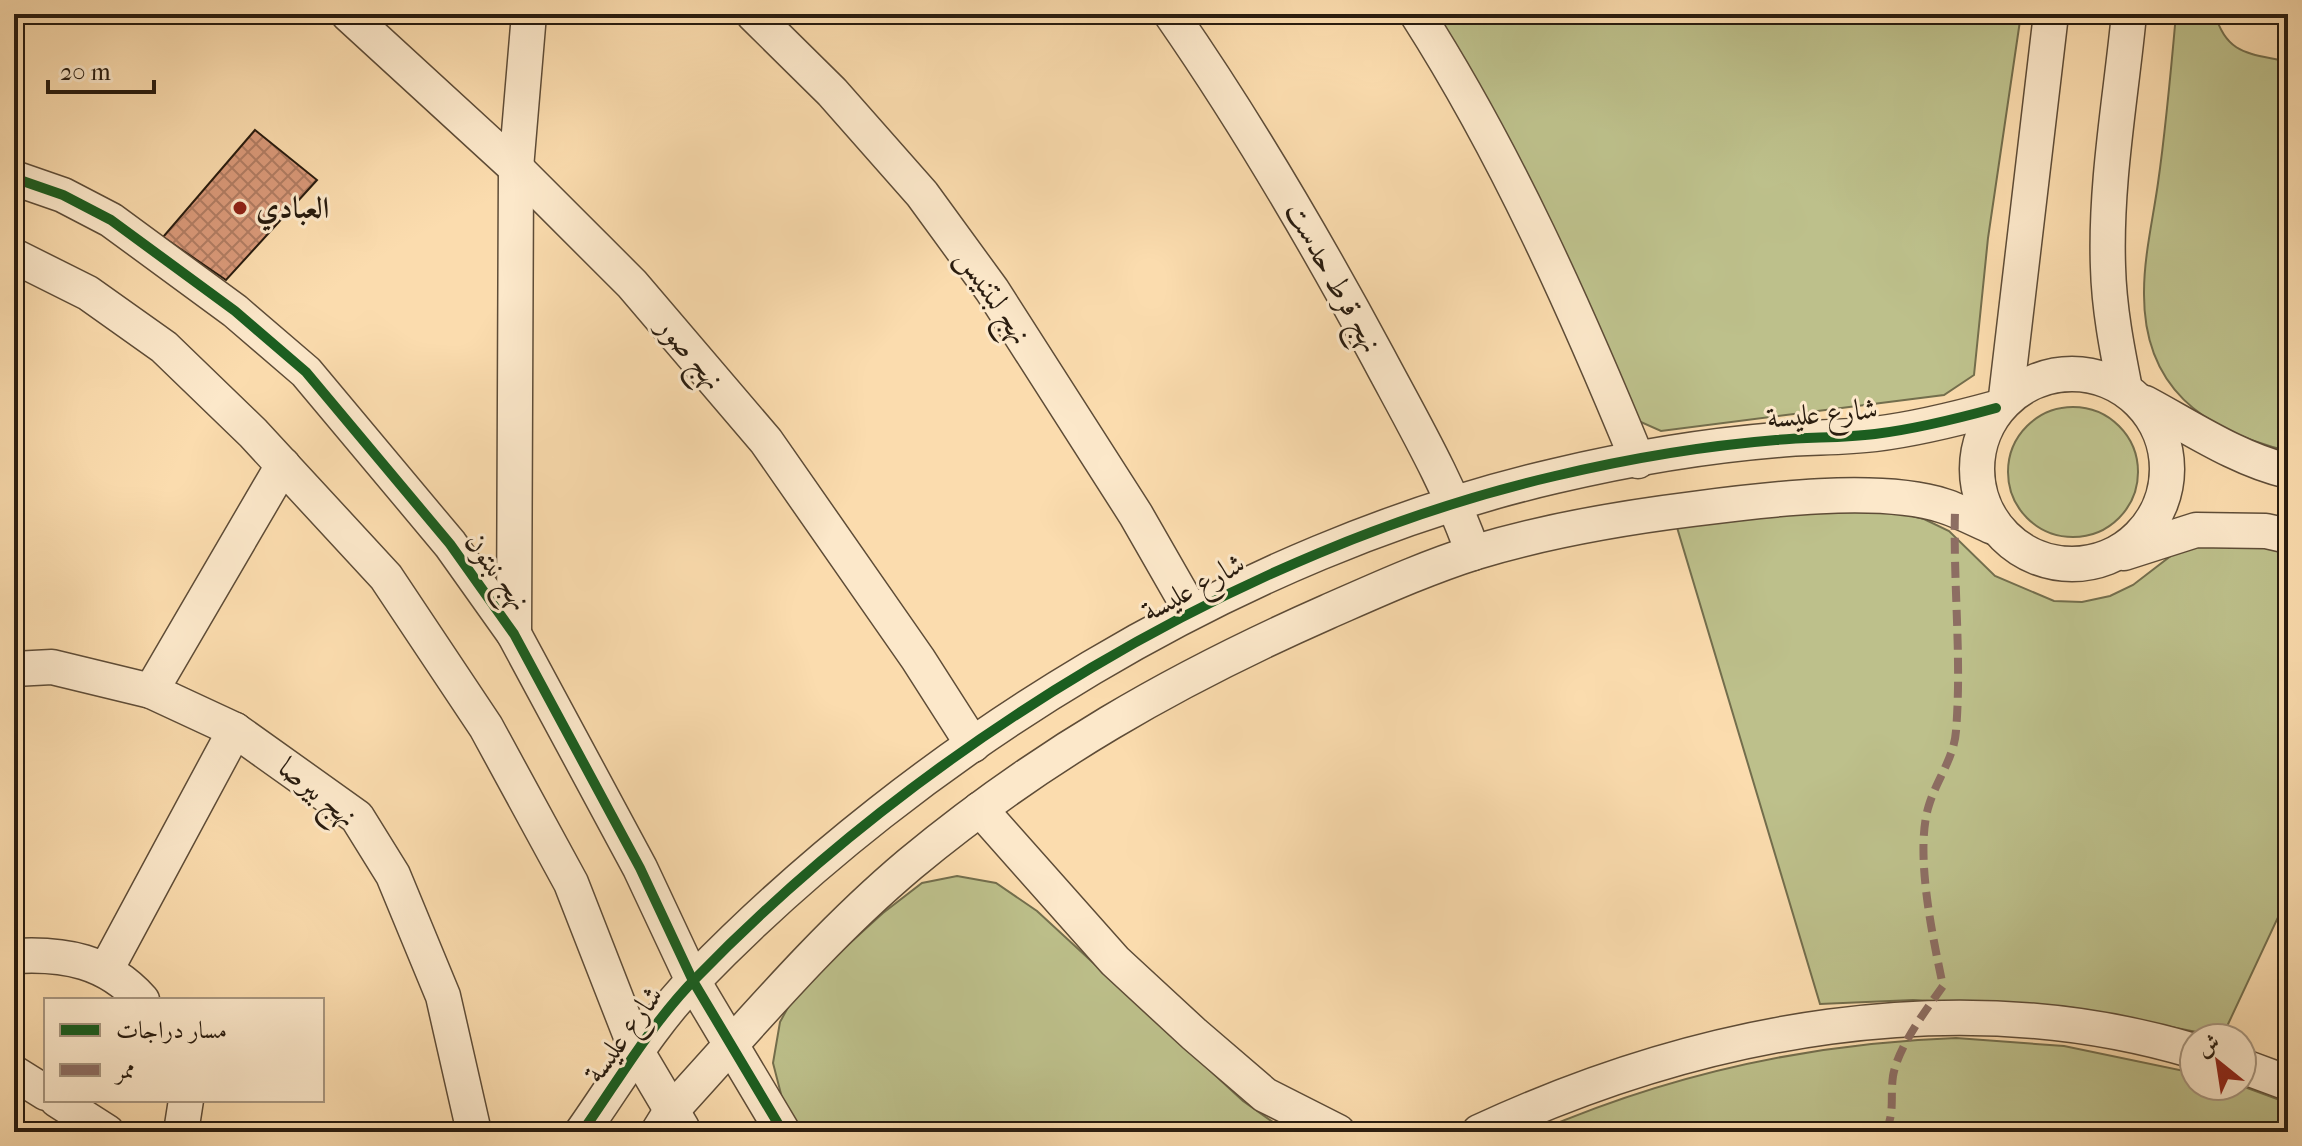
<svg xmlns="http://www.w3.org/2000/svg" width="2302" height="1146" viewBox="0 0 2302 1146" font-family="'IM FELL French Canon',Amiri,serif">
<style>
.green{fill:#bdc08b;stroke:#736e4d;stroke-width:2}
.building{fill:url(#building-cross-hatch);stroke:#291c0f;stroke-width:2}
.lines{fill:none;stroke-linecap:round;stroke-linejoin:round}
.minor-casing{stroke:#5e4c37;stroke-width:37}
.minor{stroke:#fce8ca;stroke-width:34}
.quiet{stroke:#8d6e63;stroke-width:8;stroke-dasharray:16 8;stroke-linecap:butt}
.cycleway-casing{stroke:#fce8ca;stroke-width:15}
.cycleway{stroke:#1b5e20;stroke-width:10}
.poi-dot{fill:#8f2418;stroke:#fce8ca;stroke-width:3}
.labels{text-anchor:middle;stroke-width:6;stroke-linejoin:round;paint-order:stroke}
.poi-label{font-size:30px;font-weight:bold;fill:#291c0f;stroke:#fce8ca;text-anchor:start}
.street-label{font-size:30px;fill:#291c0f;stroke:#fce8ca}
</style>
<defs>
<pattern id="building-cross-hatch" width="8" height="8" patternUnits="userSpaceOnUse" patternTransform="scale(2)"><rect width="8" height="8" fill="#d99979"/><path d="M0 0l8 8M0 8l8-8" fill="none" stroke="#b07c62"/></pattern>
</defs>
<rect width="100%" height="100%" fill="#fbdcae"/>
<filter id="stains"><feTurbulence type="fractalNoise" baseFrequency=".0025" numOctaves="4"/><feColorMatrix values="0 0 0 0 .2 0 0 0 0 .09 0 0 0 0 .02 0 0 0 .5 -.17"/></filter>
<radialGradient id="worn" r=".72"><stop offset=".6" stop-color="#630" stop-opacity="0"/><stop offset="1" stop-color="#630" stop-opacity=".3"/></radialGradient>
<g class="green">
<polygon points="1436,14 2021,14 1988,238 1974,375 1944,395 1661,431 1625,415"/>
<path d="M2176,14h39c12,42 36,39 73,48v389c-85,-21 -145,-63 -144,-159 0,-36 9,-73 14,-109 8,-56 13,-112 18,-169z"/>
<circle cx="2073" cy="472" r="65"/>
<polygon points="1885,509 1924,519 1949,531 1995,576 2054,601 2082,602 2110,596 2133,585 2176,552 2197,547 2232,544 2288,548 2288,896 2222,1037 2075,1008 1913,1000 1820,1004 1676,524 1722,516"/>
<polygon points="957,876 996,883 1037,911 1243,1101 1287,1132 801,1132 782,1098 773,1063 780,1022 797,991 883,913 922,883"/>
<path d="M1956,1038l108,8 130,27v13h48l46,17v29h-752c134,-58 274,-89 420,-94z"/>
</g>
<polygon class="building" points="255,130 317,180 226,280 163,237"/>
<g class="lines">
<defs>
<g id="minor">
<polyline points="348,14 516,168 632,284 766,441 918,659 973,745"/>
<polyline points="753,14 832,92 922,194 992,290 1136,515 1191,611"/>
<path d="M1171,14c77,111 143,224 207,343 34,64 71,127 95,196"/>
<path d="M1417,14c89,139 158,294 221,447"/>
<polyline points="14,178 63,195 111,220 235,311 306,372 450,544 514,634 640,868 693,981 783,1132"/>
<polyline points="14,256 88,293 164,347 253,433 386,577 486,727 571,883 637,1052 682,1128"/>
<circle cx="2072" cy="469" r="95"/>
<path d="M2125,389c-8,-40 -16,-81 -17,-122 -3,-84 13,-170 21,-253"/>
<polyline points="2006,397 2051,14"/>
<path d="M2145,403c45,24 92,56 143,68"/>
<polyline points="2124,553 2196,530 2266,531 2288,536"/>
<polyline points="514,634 516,168 529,14"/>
<polyline points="14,669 52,667 151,691 235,730 357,817 393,875 443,996 474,1132"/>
<polyline points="151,691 283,465"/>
<polyline points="980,809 1115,961 1194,1034 1265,1095 1338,1132"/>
<path d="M14,956c51,-3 93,5 128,44"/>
<polyline points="107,968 235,730"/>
<polyline points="2242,1066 2288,1083"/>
<polyline points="14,1073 46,1093"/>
<polyline points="57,1100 107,1132"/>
<polyline points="181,1132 186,1100"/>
<path d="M582,1132c36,-51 69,-108 113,-153 225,-232 545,-430 860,-503 72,-17 148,-30 221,-36 33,-3 66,-2 99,-6 41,-5 81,-15 121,-26"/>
<path d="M658,1132l13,-21c77,-84 151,-173 239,-247 130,-108 263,-184 417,-252 48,-21 98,-44 149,-60 70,-21 144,-34 217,-43 68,-9 186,-24 251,-3 16,5 33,14 49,21"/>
<path d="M1479,1132c220,-102 477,-152 715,-81"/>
</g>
</defs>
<use href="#minor" class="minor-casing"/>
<use href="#minor" class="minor"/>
<path class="quiet" d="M1886,1132c9,-22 4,-34 7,-56 5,-29 33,-66 50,-90 -10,-48 -29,-134 -14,-181 8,-26 25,-47 27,-74 6,-74 -3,-146 -1,-220"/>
<defs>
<g id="cycleway">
<polyline points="14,178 63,195 111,220 235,311 306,372 450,544 514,634 640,868 693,981 783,1132"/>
<path d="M582,1132c36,-51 69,-108 113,-153 225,-232 545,-430 860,-503 72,-17 148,-30 221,-36 33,-3 66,-2 99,-6 41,-5 81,-15 121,-26"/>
</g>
</defs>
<use href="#cycleway" class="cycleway-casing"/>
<use href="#cycleway" class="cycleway"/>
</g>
<circle class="poi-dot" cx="240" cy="208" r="8"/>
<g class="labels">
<g class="poi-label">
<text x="256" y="218">العبادي</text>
</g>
<g class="street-label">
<text transform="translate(1334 277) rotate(61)" y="10">نهج قرط حدست</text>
<text transform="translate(994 296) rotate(56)" y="10">نهج لبتنيس</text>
<text transform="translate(691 353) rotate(50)" y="10">نهج صور</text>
<text transform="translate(1822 413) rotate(-5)" y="10">شارع عليسة</text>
<text transform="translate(498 571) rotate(54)" y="10">نهج نبتون</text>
<text transform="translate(1193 587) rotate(-28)" y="10">شارع عليسة</text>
<text transform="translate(318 792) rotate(39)" y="10">نهج بيرصا</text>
<text transform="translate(623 1034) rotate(-54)" y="10">شارع عليسة</text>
</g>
</g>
<rect width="2302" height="1146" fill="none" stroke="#fbdcae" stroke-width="48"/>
<rect x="16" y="16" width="2270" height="1114" fill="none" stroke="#291c0f" stroke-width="4"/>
<rect x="24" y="24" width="2254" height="1098" fill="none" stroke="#291c0f" stroke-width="2"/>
<rect x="44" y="998" width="280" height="104" fill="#fce8ca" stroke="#a8967f" stroke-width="2"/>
<rect x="60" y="1024" width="40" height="12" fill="#1b5e20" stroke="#a8967f" stroke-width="2"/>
<text x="116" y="1038" font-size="24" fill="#291c0f">مسار دراجات</text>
<rect x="60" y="1064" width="40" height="12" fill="#8d6e63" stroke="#a8967f" stroke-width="2"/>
<text x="116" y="1078" font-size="24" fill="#291c0f">ممر</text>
<g transform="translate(2218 1062) rotate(330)"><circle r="38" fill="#fce8ca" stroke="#a8967f" stroke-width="2"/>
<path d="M0-6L14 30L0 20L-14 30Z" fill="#8f2418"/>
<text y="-12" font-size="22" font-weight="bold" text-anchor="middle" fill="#291c0f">ش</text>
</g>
<path d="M48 80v12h106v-12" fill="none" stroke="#291c0f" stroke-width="4"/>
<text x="60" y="80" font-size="24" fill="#291c0f" stroke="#fce8ca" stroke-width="6" paint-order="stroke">20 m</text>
<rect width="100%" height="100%" filter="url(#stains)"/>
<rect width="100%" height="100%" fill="url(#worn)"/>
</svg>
